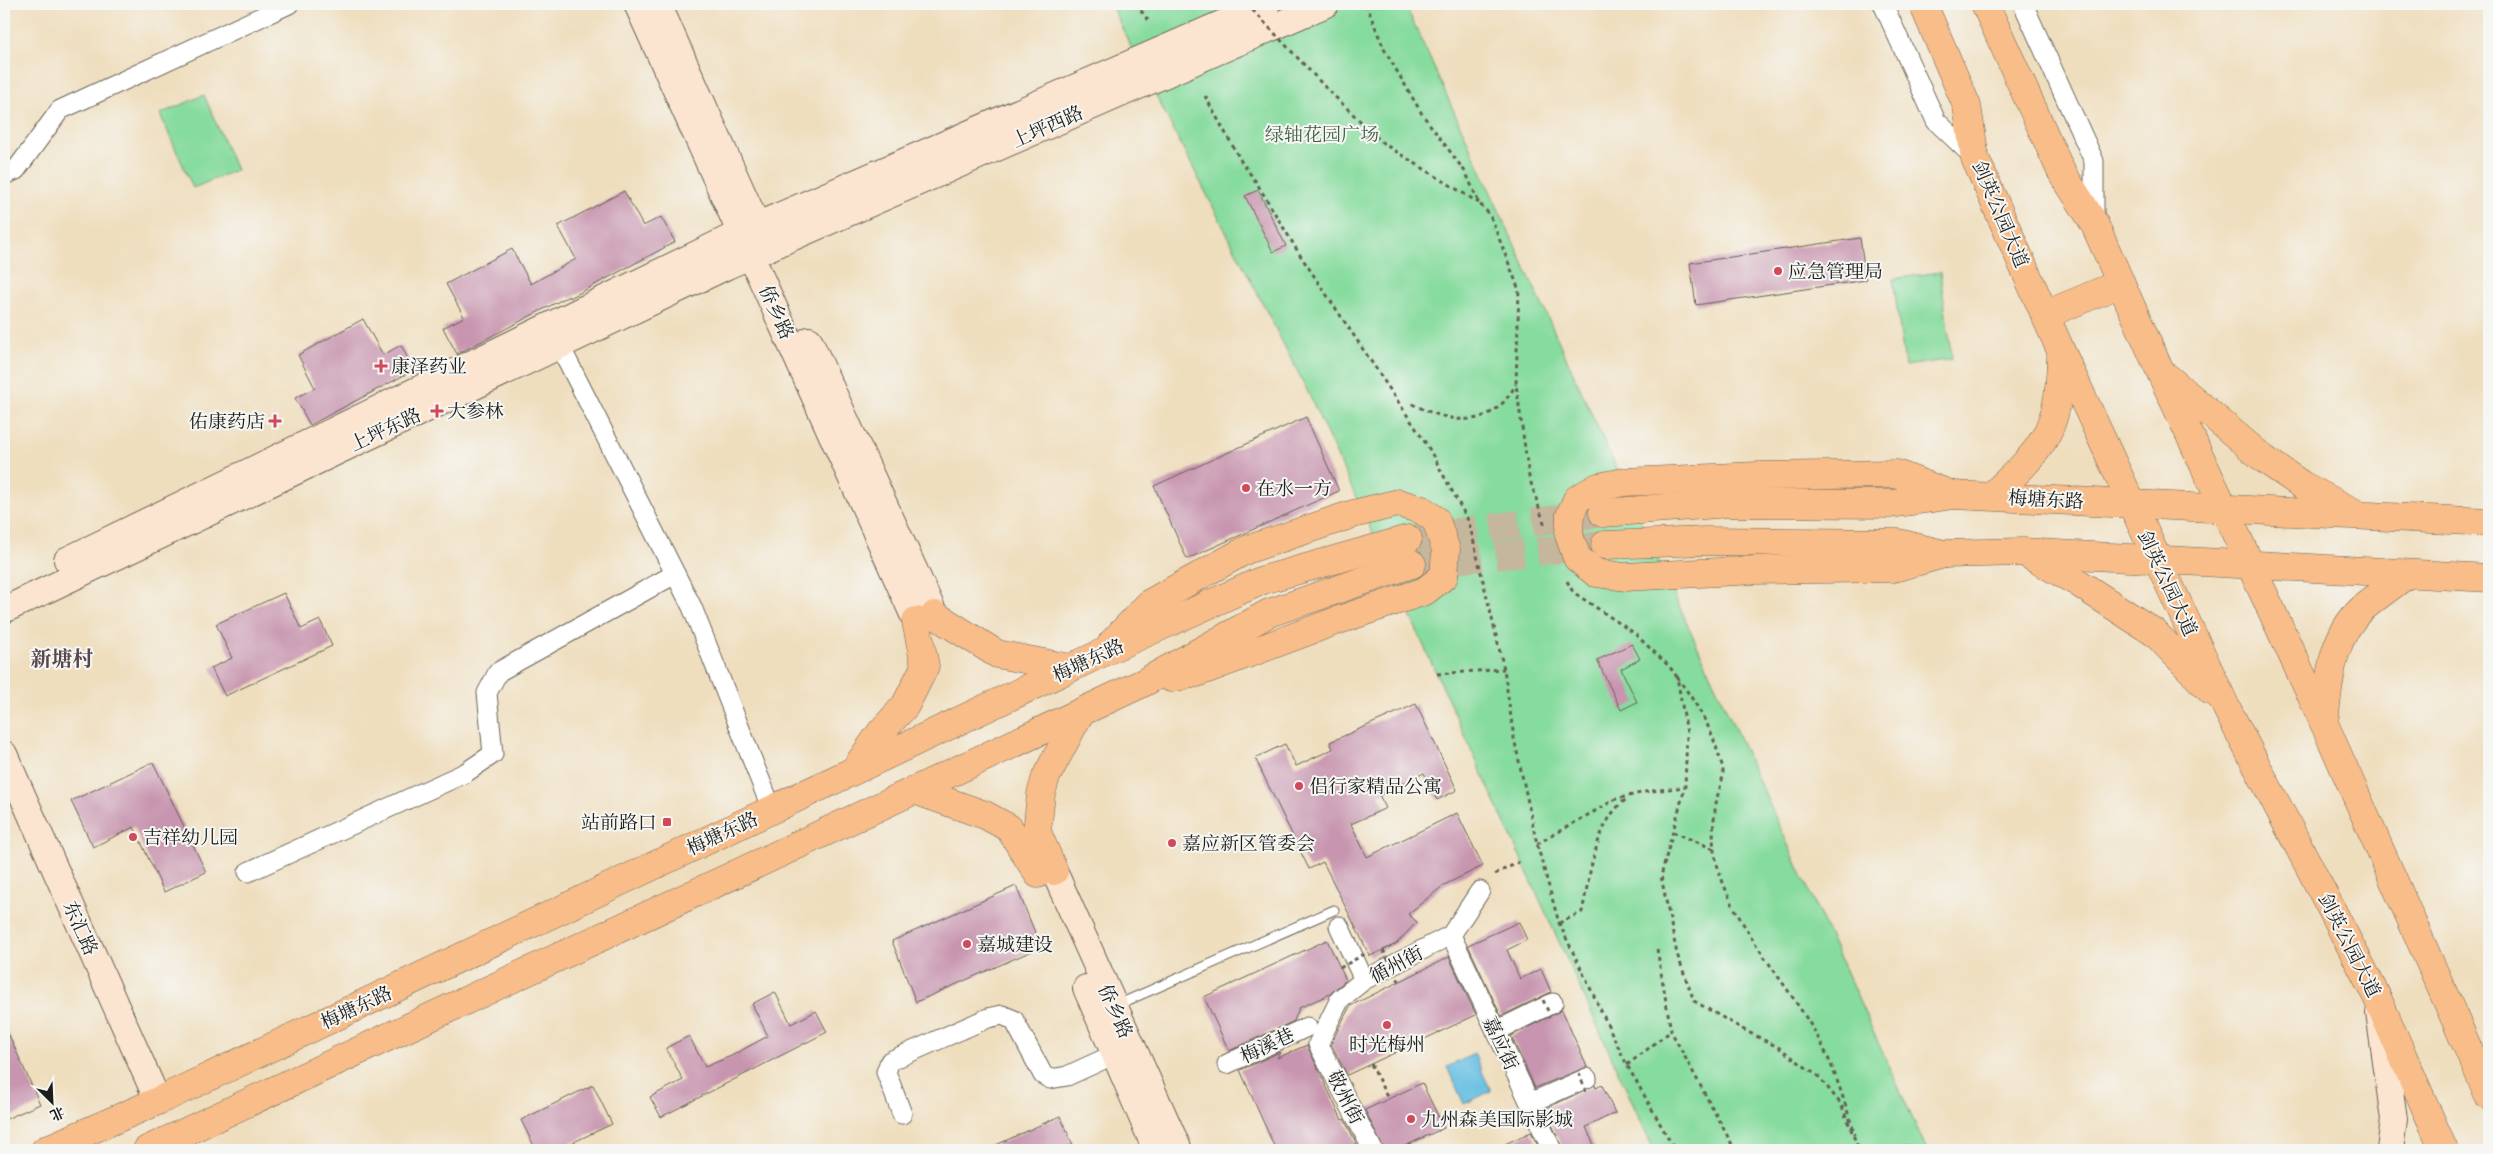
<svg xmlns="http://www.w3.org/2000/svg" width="2493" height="1154" viewBox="0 0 2493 1154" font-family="'IM FELL DW Pica','Noto Serif SC',serif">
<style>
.green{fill:#86db9e;stroke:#517c5d}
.water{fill:#66bfe3;stroke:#416e80}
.building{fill:#c795af}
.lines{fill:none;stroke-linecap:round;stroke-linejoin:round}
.primary-tunnel{stroke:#c5b79e;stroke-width:28;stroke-dasharray:28 14;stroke-linecap:butt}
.lane-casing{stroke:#666055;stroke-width:11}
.street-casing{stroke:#666055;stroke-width:21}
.secondary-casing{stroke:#666055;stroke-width:28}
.primary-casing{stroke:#666055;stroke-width:29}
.path{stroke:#666055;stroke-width:3;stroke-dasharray:4 4;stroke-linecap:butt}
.lane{stroke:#fff;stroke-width:9}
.street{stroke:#fff;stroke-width:19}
.secondary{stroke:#fce5d0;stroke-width:26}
.primary{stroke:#f8bd89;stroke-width:28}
.path-bridge{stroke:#666055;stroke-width:3;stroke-dasharray:4 4;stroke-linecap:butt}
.poi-dot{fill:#d1495b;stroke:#f6f6f2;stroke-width:2}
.labels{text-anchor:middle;stroke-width:4;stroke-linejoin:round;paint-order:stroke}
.street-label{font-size:19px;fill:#1c1c1c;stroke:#f6f6f2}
.park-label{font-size:19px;fill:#415f4a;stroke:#f6f6f2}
.poi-label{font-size:19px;fill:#1c1c1c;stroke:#f6f6f2;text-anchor:start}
.quarter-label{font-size:21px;font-weight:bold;fill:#58464f;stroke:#f6f6f2}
</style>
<rect width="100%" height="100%" fill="#f6f6f2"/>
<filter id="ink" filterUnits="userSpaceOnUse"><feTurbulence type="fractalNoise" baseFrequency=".02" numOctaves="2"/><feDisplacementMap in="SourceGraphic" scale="10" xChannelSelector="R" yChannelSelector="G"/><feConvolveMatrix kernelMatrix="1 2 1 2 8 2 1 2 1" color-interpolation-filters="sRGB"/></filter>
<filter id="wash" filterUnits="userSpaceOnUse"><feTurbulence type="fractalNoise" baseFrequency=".0096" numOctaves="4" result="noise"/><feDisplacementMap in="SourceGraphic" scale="20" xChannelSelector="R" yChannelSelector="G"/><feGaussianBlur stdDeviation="1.12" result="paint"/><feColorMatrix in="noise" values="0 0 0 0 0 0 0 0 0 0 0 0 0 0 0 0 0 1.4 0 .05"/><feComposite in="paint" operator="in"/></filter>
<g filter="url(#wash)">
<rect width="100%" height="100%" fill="#efdebe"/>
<g class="green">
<polygon points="1111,4 1405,4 1927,1150 1654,1150 1306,388 1129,43"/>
<polygon points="204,95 236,170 193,188 160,114"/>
<polygon points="1940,272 1952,359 1905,366 1893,279"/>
</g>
<polygon class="water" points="1474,1054 1491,1091 1464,1104 1447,1067"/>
<g id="blocks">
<g class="building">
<polygon points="1258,190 1286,246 1273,252 1245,196"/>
<polygon points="624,191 643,226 661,217 675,242 570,298 569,296 457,354 443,328 464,317 446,284 512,249 531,284 576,259 558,226"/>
<polygon points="1860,238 1866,280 1696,305 1690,263"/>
<polygon points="363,319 383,355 401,345 414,370 310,425 295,398 315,388 298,355"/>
<polygon points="1306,417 1339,491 1187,559 1154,486"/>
<polygon points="284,593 301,629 320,620 332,646 225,696 211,668 232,658 216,624"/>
<polygon points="1632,644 1640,659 1621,669 1637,702 1621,710 1597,660"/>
<polygon points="1416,704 1457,790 1437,800 1424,773 1379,795 1386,808 1351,824 1367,857 1457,813 1483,866 1444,885 1408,914 1417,922 1396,944 1370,956 1323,862 1309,869 1255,758 1285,744 1296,766 1333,749 1330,742"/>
<polygon points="153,762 206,872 164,892 134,827 93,847 71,801"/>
<polygon points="1016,886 1041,947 916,1002 892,941"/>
<polygon points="1519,922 1527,940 1507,950 1520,979 1541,969 1551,992 1501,1016 1468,945"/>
<polygon points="1327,940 1346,980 1330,994 1299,1008 1294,1021 1229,1051 1204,997"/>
<polygon points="1449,957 1476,1015 1347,1075 1331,1044 1350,1006"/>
<polygon points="775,992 791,1024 816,1011 827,1032 661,1117 650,1097 683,1080 666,1048 689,1036 705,1067 731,1056 768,1036 752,1004"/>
<polygon points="1562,1010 1587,1067 1535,1088 1511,1036"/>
<polygon points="4,1024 40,1104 4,1120"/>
<polygon points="1307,1045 1342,1120 1344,1119 1360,1150 1276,1150 1240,1070 1280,1052 1277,1058"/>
<polygon points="1422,1083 1444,1128 1396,1150 1384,1150 1365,1110"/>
<polygon points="593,1085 612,1124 557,1150 536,1150 521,1120"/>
<polygon points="1595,1085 1596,1088 1602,1085 1615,1113 1586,1127 1596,1150 1563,1150 1545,1109"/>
<polygon points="1060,1116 1073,1145 1061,1150 985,1150"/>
<polygon points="1531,1132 1540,1150 1492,1150"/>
</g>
</g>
</g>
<g filter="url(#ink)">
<use href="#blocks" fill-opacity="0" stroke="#666055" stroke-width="1"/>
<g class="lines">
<g class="primary-tunnel">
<polyline points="1408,539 1603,513"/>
<polyline points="1412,564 1605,545"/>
</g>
<defs>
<polyline id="lane" points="1117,1005 1334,910"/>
<g id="street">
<polyline points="1883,4 1936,121 1975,158"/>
<polyline points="2023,4 2094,161 2094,222"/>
<polyline points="4,175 16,170 60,110 289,4"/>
<polyline points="562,350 692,607 772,810"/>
<polyline points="248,872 465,773 493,754 487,693 498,672 675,574"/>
<polyline points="1339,926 1364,980"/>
<polyline points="1451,935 1552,1150"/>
<polyline points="1496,1031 1553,1003"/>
<polyline points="1227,1064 1307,1027"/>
<polyline points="1530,1103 1587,1078"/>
<polyline points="902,1114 886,1072 890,1061 988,1018 1002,1015 1014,1020 1043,1075 1050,1079 1067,1076 1115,1054"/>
<polyline points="1373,1150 1318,1044 1340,999 1364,980 1451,935 1480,891"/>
</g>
<g id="secondary">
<polyline points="637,4 916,621"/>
<polyline points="658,4 764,241"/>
<polyline points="809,340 935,615"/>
<polyline points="67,560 740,233 1267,4"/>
<polyline points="4,610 727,266 1326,4"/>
<polyline points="4,754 158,1101"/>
<polyline points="1054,871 1179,1150"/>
<polyline points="1086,988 1156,1150"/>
<polyline points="2379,1013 2394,1119 2390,1150"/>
</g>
<g id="primary">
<polyline points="1923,4 1967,106 1975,158 2061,351 2226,707 2376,995 2444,1150"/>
<polyline points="1985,4 2061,171 2094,223 2160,371 2324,723 2489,1096"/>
<polyline points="2045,315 2121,283"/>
<polyline points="2168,378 2264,459 2302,485 2355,513"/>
<path d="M1991,496c53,-48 68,-64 70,-138"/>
<polyline points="1603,513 1729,503 1891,504 1954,495 2489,522"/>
<polyline points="1605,545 1705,541 1899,543 1944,554 2023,552 2489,578"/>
<polyline points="1944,554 1894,568 1756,570 1625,577 1596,573 1577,558 1569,535 1570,515 1577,499 1598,487 1624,482 1757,476 1897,474 1950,494"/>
<polyline points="2029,555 2077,582 2155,633 2211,691"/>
<polyline points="935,615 997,654 1070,668"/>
<polyline points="1112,643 1150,603 1246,550 1353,514 1398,503 1422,510 1436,520 1446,550 1444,576 1425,591 1333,622 1197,673 1171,678"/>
<path d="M2324,723c5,-40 6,-86 39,-115 14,-12 29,-22 43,-33"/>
<polyline points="855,769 881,732 905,706 925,666 916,621"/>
<polyline points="914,790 985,815 1009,828 1038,874"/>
<polyline points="1054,871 1037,832 1041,794 1046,777 1080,713"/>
<polyline points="45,1150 158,1101 1104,652 1263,580 1408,539"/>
<polyline points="147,1150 1143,683 1269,613 1412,564"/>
</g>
</defs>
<use href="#lane" class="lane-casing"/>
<use href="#street" class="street-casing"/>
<use href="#secondary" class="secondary-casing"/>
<use href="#primary" class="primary-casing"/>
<g class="path">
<polyline points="1136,4 1148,20"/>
<polyline points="1366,4 1384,49 1422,114 1466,173 1479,203 1490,215 1519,290 1516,384 1529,477 1545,526"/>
<polyline points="1205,96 1241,161 1256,182 1300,255 1427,445 1469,522 1504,669 1514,738 1537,844 1559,923 1627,1065 1675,1150"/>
<path d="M1412,404c41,20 79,27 104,-20"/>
<polyline points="1567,581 1573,592 1634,633 1669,666 1677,677 1687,733 1685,787 1661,876 1677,954 1694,1001 1746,1031 1778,1047 1819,1077 1841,1104 1859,1150"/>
<polyline points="1437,674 1504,669"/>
<path d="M1677,677c18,25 33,47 41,76 2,6 5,13 5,19 0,8 -4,18 -6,26 -3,15 -5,37 -3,53 14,73 73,128 107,192 15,29 24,61 34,92"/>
<polyline points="1673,832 1714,849"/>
<polyline points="1537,844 1616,799 1645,792 1685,787"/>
<polyline points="1495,874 1519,862"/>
<path d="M1559,923l23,-11c8,-36 13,-92 46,-114"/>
<polyline points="1657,949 1671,1031 1735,1150"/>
<polyline points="1371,1064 1388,1099"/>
<polyline points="1627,1065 1671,1031"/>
<polyline points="1410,1144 1413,1150"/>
</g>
<use href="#lane" class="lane"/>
<use href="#street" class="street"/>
<use href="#secondary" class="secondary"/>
<use href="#primary" class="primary"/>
<g class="path-bridge">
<polyline points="1247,4 1326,88 1384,144 1479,203"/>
<polyline points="1383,950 1399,981"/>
<polyline points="1340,968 1368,952"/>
<polyline points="1543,1000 1548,1011"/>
<polyline points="1281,1029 1291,1052"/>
<polyline points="1579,1073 1586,1092"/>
</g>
</g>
</g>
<g class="poi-dot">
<circle cx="1778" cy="271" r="5"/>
<path d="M378.5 358.5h5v5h5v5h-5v5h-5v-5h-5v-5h5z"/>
<path d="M434.5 403.5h5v5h5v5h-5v5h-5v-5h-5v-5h5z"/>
<path d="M272.5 413.5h5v5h5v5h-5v5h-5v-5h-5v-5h5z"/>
<circle cx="1246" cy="488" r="5"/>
<circle cx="1299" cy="786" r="5"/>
<rect x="662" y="817" width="10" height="10" rx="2.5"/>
<circle cx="133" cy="837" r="5"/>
<circle cx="1172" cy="843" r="5"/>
<circle cx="967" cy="944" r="5"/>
<circle cx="1387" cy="1025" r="5"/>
<circle cx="1411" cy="1119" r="5"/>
</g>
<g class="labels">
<g class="street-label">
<text transform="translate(1047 126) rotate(-24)" y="7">上坪西路</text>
<text transform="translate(2001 214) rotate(67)" y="7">剑英公园大道</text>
<text transform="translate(777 312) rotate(66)" y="7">侨乡路</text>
<text transform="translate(385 429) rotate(-25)" y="7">上坪东路</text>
<text transform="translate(2046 499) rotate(3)" y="7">梅塘东路</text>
<text transform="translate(2168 583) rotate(65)" y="7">剑英公园大道</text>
<text transform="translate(1088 660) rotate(-25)" y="7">梅塘东路</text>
<text transform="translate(722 833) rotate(-25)" y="7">梅塘东路</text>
<text transform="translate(81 928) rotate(66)" y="7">东汇路</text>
<text transform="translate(2350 945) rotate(63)" y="7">剑英公园大道</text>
<text transform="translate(1396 964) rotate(-28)" y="7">循州街</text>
<text transform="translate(356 1007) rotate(-25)" y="7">梅塘东路</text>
<text transform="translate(1116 1011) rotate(66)" y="7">侨乡路</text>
<text transform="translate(1501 1043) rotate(65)" y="7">嘉应街</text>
<text transform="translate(1267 1045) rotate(-25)" y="7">梅溪巷</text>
<text transform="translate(1346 1097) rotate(63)" y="7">敬州街</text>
</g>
<g class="park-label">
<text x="1322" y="141">绿轴花园广场</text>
</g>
<g class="poi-label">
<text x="1788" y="278">应急管理局</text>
<text x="391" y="373">康泽药业</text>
<text x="447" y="418">大参林</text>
<text x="265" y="428" text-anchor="end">佑康药店</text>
<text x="1256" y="495">在水一方</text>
<text x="1309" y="793">侣行家精品公寓</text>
<text x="657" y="829" text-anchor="end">站前路口</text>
<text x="143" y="844">吉祥幼儿园</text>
<text x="1182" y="850">嘉应新区管委会</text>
<text x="977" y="951">嘉城建设</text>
<text x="1387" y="1051" text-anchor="middle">时光梅州</text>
<text x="1421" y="1126">九州森美国际影城</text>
</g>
<g class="quarter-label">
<text x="62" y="666">新塘村</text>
</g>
</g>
<rect width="2493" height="1154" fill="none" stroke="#f6f6f2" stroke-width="20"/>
<g transform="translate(52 1102) rotate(156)" stroke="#f6f6f2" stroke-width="4" paint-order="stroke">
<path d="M0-4L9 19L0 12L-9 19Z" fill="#1c1c1c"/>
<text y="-8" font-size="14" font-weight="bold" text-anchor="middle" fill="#1c1c1c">北</text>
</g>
</svg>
